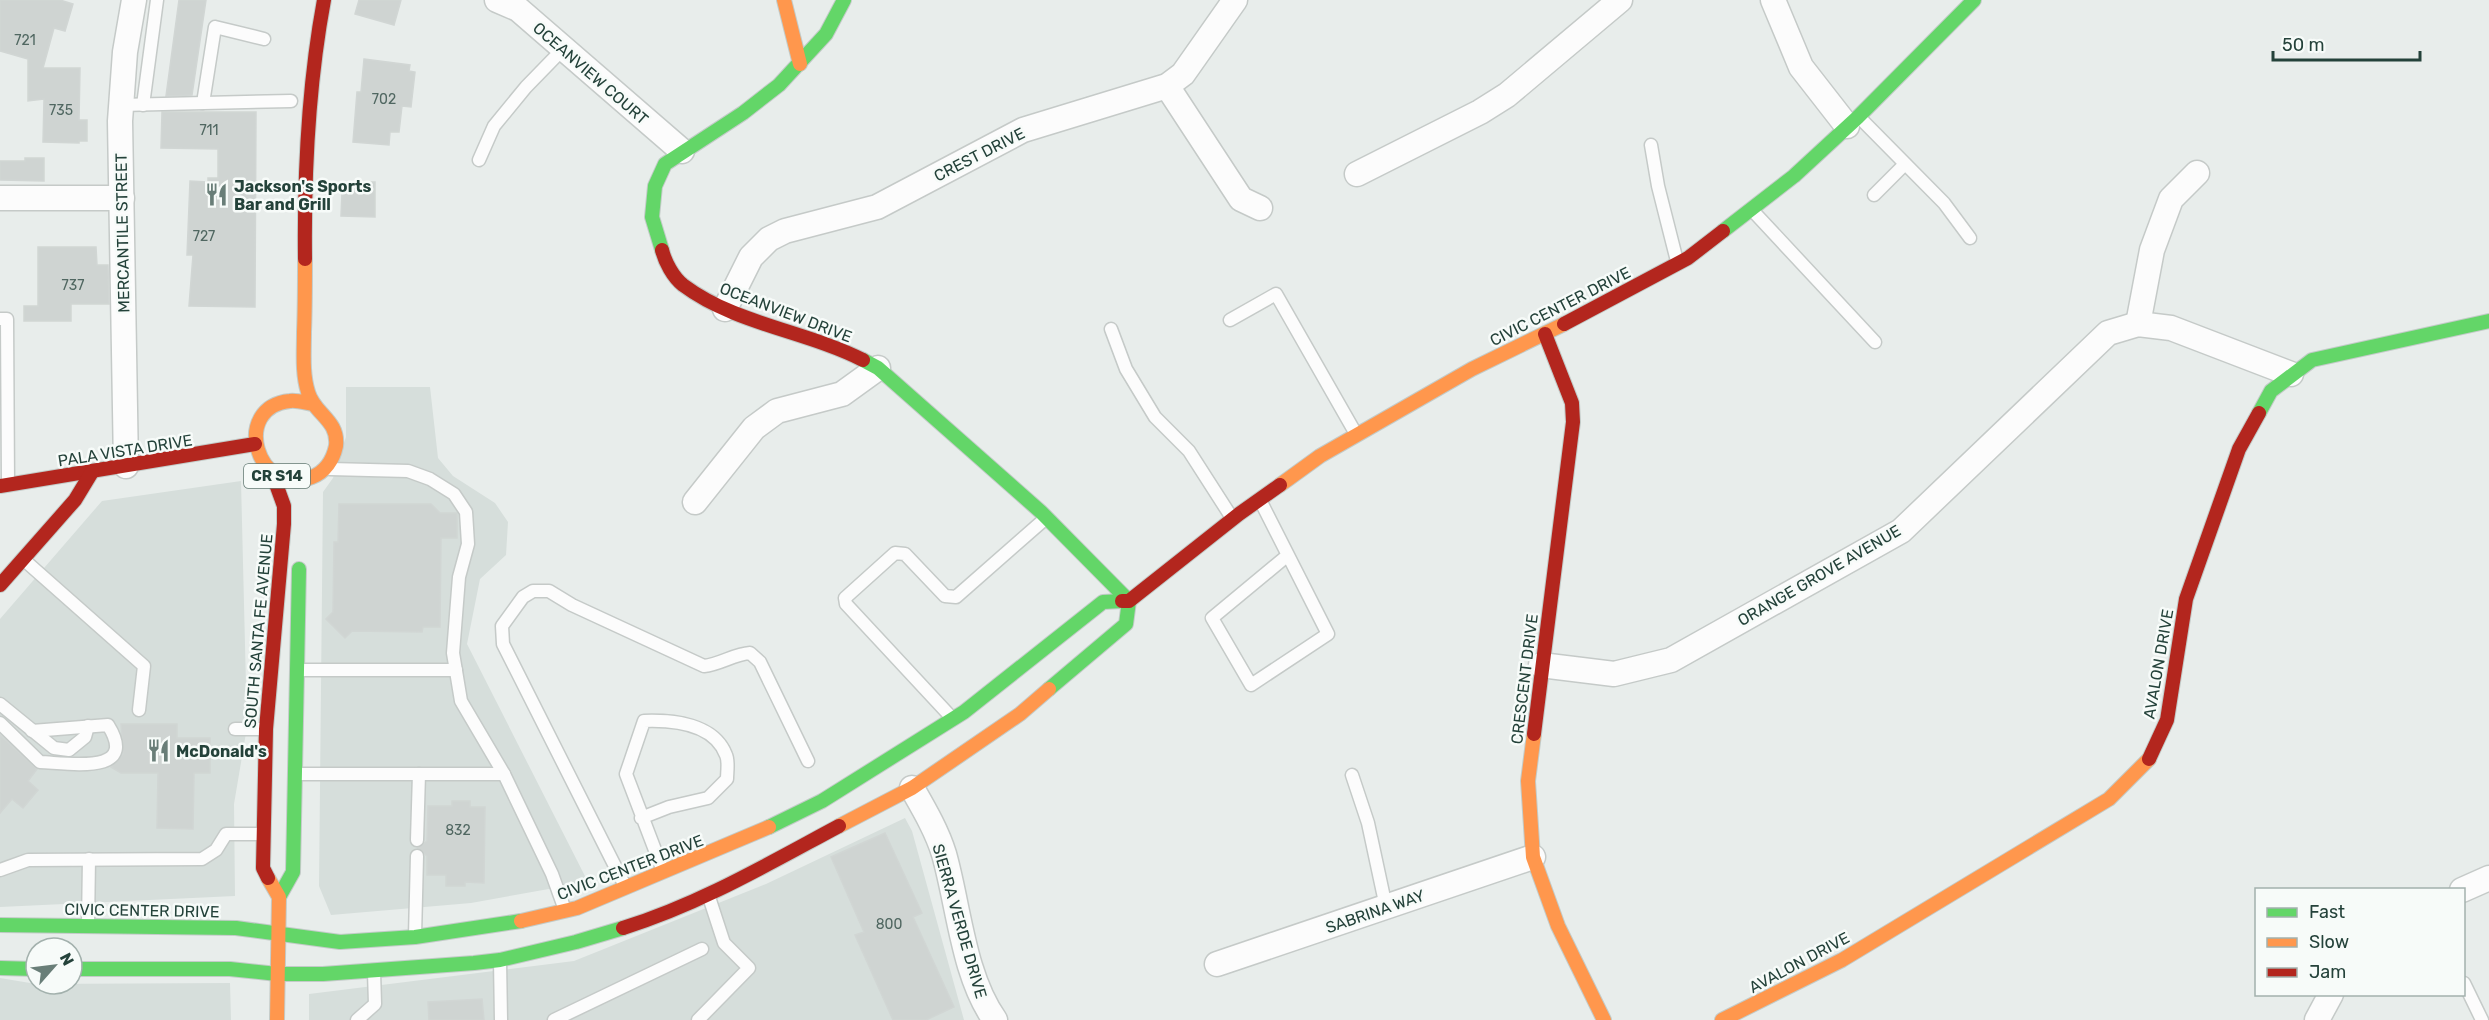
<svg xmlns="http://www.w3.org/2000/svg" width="2489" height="1020" viewBox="0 0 2489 1020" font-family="Rubik,sans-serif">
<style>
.built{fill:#d6dedb}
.building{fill:#cfd4d2;stroke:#d1d6d4;stroke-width:1.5}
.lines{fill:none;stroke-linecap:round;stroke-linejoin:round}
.lane-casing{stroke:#c5cac8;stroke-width:15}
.street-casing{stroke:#c5cac8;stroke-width:27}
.fast-casing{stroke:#c3cbc8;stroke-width:16}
.slow-casing{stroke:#c3cbc8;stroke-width:16}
.jam-casing{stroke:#c3cbc8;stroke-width:16}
.lane{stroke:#fcfcfc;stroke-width:12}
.street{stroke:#fcfcfc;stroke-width:24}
.fast{stroke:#63d668;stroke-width:14}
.slow{stroke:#ff974d;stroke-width:14}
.jam{stroke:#b3261e;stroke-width:14}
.labels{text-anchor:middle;stroke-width:5;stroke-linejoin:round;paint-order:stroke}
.number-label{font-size:14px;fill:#506761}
.shield{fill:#f7fbf9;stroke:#637a73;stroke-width:1.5}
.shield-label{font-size:15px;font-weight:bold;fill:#24423a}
.street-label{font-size:16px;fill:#24423a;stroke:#f7fbf9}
.poi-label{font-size:16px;font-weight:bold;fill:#24423a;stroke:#f7fbf9;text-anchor:start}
</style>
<rect width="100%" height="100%" fill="#e8edeb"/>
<g class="built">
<polygon points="346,387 430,387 438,458 453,476 495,503 508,522 506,555 480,579 467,644 588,882 471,903 331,915 319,886 323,492 333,478 346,437"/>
<polygon points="241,481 247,727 234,804 235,896 0,907 0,619 102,501"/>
<polygon points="905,818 912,831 964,1020 309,1020 309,994 574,961 766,884"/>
<polygon points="0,978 36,984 230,983 231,1020 0,1020"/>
</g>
<g class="building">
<polygon points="0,0 60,0 73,4 65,31 54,28 43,68 80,68 79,120 87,120 87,141 79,141 79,143 43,142 44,99 28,101 28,59 0,51"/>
<polygon points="179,0 206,0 192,95 166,96"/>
<polygon points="359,0 401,0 394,25 355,14"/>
<polygon points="364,59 410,65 409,71 415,72 411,107 402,106 399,132 390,132 389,145 353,142 357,92 361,92"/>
<polygon points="162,112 256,112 255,307 189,306 193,255 187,255 190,181 208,182 208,178 218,178 218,149 161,148"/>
<polygon points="25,158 44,158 44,181 0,180 0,161 25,161"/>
<polygon points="349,182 375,182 375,217 341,216 342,192 349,193"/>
<polygon points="38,247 96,247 97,265 108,265 109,304 71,304 71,321 24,321 24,306 38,306"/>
<polygon points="339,504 431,504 440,513 457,513 457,538 441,538 440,627 423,627 422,632 352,631 345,638 326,619 333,612 334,542 338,542"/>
<polygon points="121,724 177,724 177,738 210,738 210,773 194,773 193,829 157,828 158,773 121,773 111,767 123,754"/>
<polygon points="0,735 37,769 28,781 38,790 23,808 12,799 0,813"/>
<polygon points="452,801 470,801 470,807 485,807 484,883 465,882 465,886 446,886 446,875 427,875 427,856 418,848 427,841 428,806 452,806"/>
<polygon points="885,833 922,913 913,917 954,1007 926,1020 893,1020 855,935 864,932 831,857"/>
<polygon points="482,999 484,1020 429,1020 428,1002"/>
</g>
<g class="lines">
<defs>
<g id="lane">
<polyline points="203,103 215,27 264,39"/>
<polyline points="121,105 291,101"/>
<polyline points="143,105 157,0"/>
<polyline points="1859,117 1944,203 1970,238"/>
<polyline points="1651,145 1658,186 1677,261"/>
<polyline points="479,160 494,126 526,87 563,49"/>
<polyline points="1874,195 1905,164"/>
<polyline points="1752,210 1875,342"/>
<polyline points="0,319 7,319 8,484"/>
<polyline points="1230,320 1276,294 1356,434"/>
<polyline points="1111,329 1126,369 1155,417 1189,451 1232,518"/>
<polyline points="330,469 408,471 430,479 454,494 466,512 468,544 459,577 453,653 461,701 504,774 552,874 565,910"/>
<polyline points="1260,500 1328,634 1251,685 1212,618 1288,555"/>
<polyline points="23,559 144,666 139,710"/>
<polyline points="298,670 456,670"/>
<polyline points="0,704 54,748 69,750 85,737 88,726"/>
<polyline points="952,718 846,604 845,598 895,553 905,554 945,596 956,597 1046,518"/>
<path d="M0,723l40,39c28,1 100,14 68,-37l-76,6"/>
<polyline points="235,729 265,729"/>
<polyline points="295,774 504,774"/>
<polyline points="1352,775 1368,823 1386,907"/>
<path d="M641,818l28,-11 39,-9 19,-19c0,-7 2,-18 -1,-24 -12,-31 -53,-35 -82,-34l-18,53 37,97"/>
<polyline points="417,840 419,774"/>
<polyline points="0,870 28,860 202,859 216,850 226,834 261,834"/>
<path d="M625,886l-122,-242 -1,-18 21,-29 10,-6h16l23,14 132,61c17,-2 30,-12 46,-13l10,9 48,99"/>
<polyline points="88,924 89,859"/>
<polyline points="415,936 417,856"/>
<polyline points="500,961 501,1020"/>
<polyline points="2464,983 2482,1020"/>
<polyline points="357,1020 375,1004 374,972"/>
<polyline points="554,1020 702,949"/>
<polyline points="698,1020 749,968 724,943 709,897"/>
</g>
<g id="street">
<polyline points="497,0 518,9 682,151"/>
<polyline points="1773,0 1801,67 1847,126"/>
<polyline points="1167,86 1241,199 1260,208"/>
<polyline points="1357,174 1480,112 1507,95 1620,0"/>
<polyline points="0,198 122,198"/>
<polyline points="725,309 751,257 769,239 785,231 877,207 1023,130 1167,86 1183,74 1235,0"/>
<polyline points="2138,324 2152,250 2171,199 2197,173"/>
<polyline points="126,466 120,121 125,52 134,0"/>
<polyline points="695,502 754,428 777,411 842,394 878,368"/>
<polyline points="1541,665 1614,674 1671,660 1901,531 2108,333 2138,324 2171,328 2291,374"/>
<path d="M912,788c12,21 25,43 32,66 15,53 19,121 51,166"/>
<polyline points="2462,890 2489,878"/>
<polyline points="1217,964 1533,857"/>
<polyline points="2317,1020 2331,994"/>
</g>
<g id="fast">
<polyline points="1723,231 1794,176 1858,117 1974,0"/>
<polyline points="662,250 652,217 655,186 665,164 743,113 779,85 826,34 844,0"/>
<polyline points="863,360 878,368 1041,512 1129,601"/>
<polyline points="2259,413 2271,391 2312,360 2489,321"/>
<polyline points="1049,689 1126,624 1129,601"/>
<polyline points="769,827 822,801 964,712 1103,602 1122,601"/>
<polyline points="279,897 293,872 299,569"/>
<polyline points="0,925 236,928 340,942 415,937 521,921"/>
<polyline points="0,968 36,969"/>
<polyline points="72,969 230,969 277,974 323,974 474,963 500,960 576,942 623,928"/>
</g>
<g id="slow">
<polyline points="784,0 800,64"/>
<path d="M305,259c0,24 0,49 -1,73 0,20 -2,41 4,60 6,22 31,28 28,54 -3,14 -11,26 -24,31 -55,22 -82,-70 -22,-76 7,-1 16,2 23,3"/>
<polyline points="1280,485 1320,456 1472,369 1564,324"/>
<polyline points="1534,734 1528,781 1533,857 1558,926 1604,1020"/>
<polyline points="839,826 912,788 1020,714 1049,689"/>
<polyline points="268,878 279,897 277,1020"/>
<polyline points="521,921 577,908 769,827"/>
<polyline points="1722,1020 1842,960 2109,799 2149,759"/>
</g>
<g id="jam">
<path d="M662,250c3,12 11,27 21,35 52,39 123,46 180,75"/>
<path d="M305,259c-1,-87 3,-173 19,-259"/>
<polyline points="1564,324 1688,258 1723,231"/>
<polyline points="0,486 255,444"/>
<polyline points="0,585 75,500 92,472"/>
<polyline points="1122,601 1129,601 1239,514 1280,485"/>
<polyline points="1534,734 1573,422 1572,403 1545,334"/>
<polyline points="2149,759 2167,720 2186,599 2239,449 2259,413"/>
<polyline points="268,878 263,868 266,729 284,524 284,506 272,473"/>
<path d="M623,928c77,-24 145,-64 216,-102"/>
</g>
</defs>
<use href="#lane" class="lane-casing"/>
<use href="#street" class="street-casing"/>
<use href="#fast" class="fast-casing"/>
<use href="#slow" class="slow-casing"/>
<use href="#jam" class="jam-casing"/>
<use href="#lane" class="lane"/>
<use href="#street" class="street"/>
<use href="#fast" class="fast"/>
<use href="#slow" class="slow"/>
<use href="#jam" class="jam"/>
</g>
<defs>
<symbol id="restaurant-bare" viewBox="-9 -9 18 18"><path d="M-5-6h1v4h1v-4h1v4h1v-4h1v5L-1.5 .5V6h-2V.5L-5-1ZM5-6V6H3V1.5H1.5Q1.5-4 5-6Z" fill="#697e78" stroke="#f7fbf9" stroke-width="2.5" paint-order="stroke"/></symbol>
</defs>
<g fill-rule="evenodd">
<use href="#restaurant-bare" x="200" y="178" width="33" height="33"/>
<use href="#restaurant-bare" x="142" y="734" width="33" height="33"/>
</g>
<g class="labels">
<g class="number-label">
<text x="25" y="45">721</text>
<text x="384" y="104">702</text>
<text x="61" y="115">735</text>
<text x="209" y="135">711</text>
<text x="204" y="241">727</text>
<text x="73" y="290">737</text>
<text x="458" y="835">832</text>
<text x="889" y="929">800</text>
</g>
<rect class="shield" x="244" y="464" width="66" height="24" rx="4.5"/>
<g class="shield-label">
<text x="277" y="481">CR S14</text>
</g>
<g class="street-label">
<text transform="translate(591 73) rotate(41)" y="6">OCEANVIEW COURT</text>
<text transform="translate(979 154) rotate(-27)" y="6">CREST DRIVE</text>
<text transform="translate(122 233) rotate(-91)" y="6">MERCANTILE STREET</text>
<text transform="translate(1560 306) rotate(-27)" y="6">CIVIC CENTER DRIVE</text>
<text transform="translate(786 312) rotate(21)" y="6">OCEANVIEW DRIVE</text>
<text transform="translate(125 450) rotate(-9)" y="6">PALA VISTA DRIVE</text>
<text transform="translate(1819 575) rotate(-30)" y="6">ORANGE GROVE AVENUE</text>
<text transform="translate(258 631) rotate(-85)" y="6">SOUTH SANTA FE AVENUE</text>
<text transform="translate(2158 664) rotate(-80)" y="6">AVALON DRIVE</text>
<text transform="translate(1524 679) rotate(-83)" y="6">CRESCENT DRIVE</text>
<text transform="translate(630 867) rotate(-21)" y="6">CIVIC CENTER DRIVE</text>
<text transform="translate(142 910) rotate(1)" y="6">CIVIC CENTER DRIVE</text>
<text transform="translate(1375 911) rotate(-19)" y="6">SABRINA WAY</text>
<text transform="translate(960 921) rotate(74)" y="6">SIERRA VERDE DRIVE</text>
<text transform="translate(1799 962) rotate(-28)" y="6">AVALON DRIVE</text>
</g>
<g class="poi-label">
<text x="234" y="192">Jackson's Sports<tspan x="234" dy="18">Bar and Grill</tspan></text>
<text x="176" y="757">McDonald's</text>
</g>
</g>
<rect x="2255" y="888" width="210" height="108" fill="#f7fbf9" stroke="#a3b1ad" stroke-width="1.5"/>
<rect x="2267" y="908" width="30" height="9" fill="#63d668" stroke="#a3b1ad" stroke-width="1.5"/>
<text x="2309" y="918" font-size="18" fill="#24423a">Fast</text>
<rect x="2267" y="938" width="30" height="9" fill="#ff974d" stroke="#a3b1ad" stroke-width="1.5"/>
<text x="2309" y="948" font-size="18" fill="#24423a">Slow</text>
<rect x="2267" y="968" width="30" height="9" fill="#b3261e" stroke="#a3b1ad" stroke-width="1.5"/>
<text x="2309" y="978" font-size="18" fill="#24423a">Jam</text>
<g transform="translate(54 966) rotate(62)"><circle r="28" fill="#f7fbf9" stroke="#a3b1ad" stroke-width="1.5"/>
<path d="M0-4.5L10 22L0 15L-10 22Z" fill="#697e78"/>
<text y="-9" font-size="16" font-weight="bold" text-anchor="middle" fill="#24423a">N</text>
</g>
<path d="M2273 51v9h147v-9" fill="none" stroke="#24423a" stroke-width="3"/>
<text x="2282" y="51" font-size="18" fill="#24423a" stroke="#f7fbf9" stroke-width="4.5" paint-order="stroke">50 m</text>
</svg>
